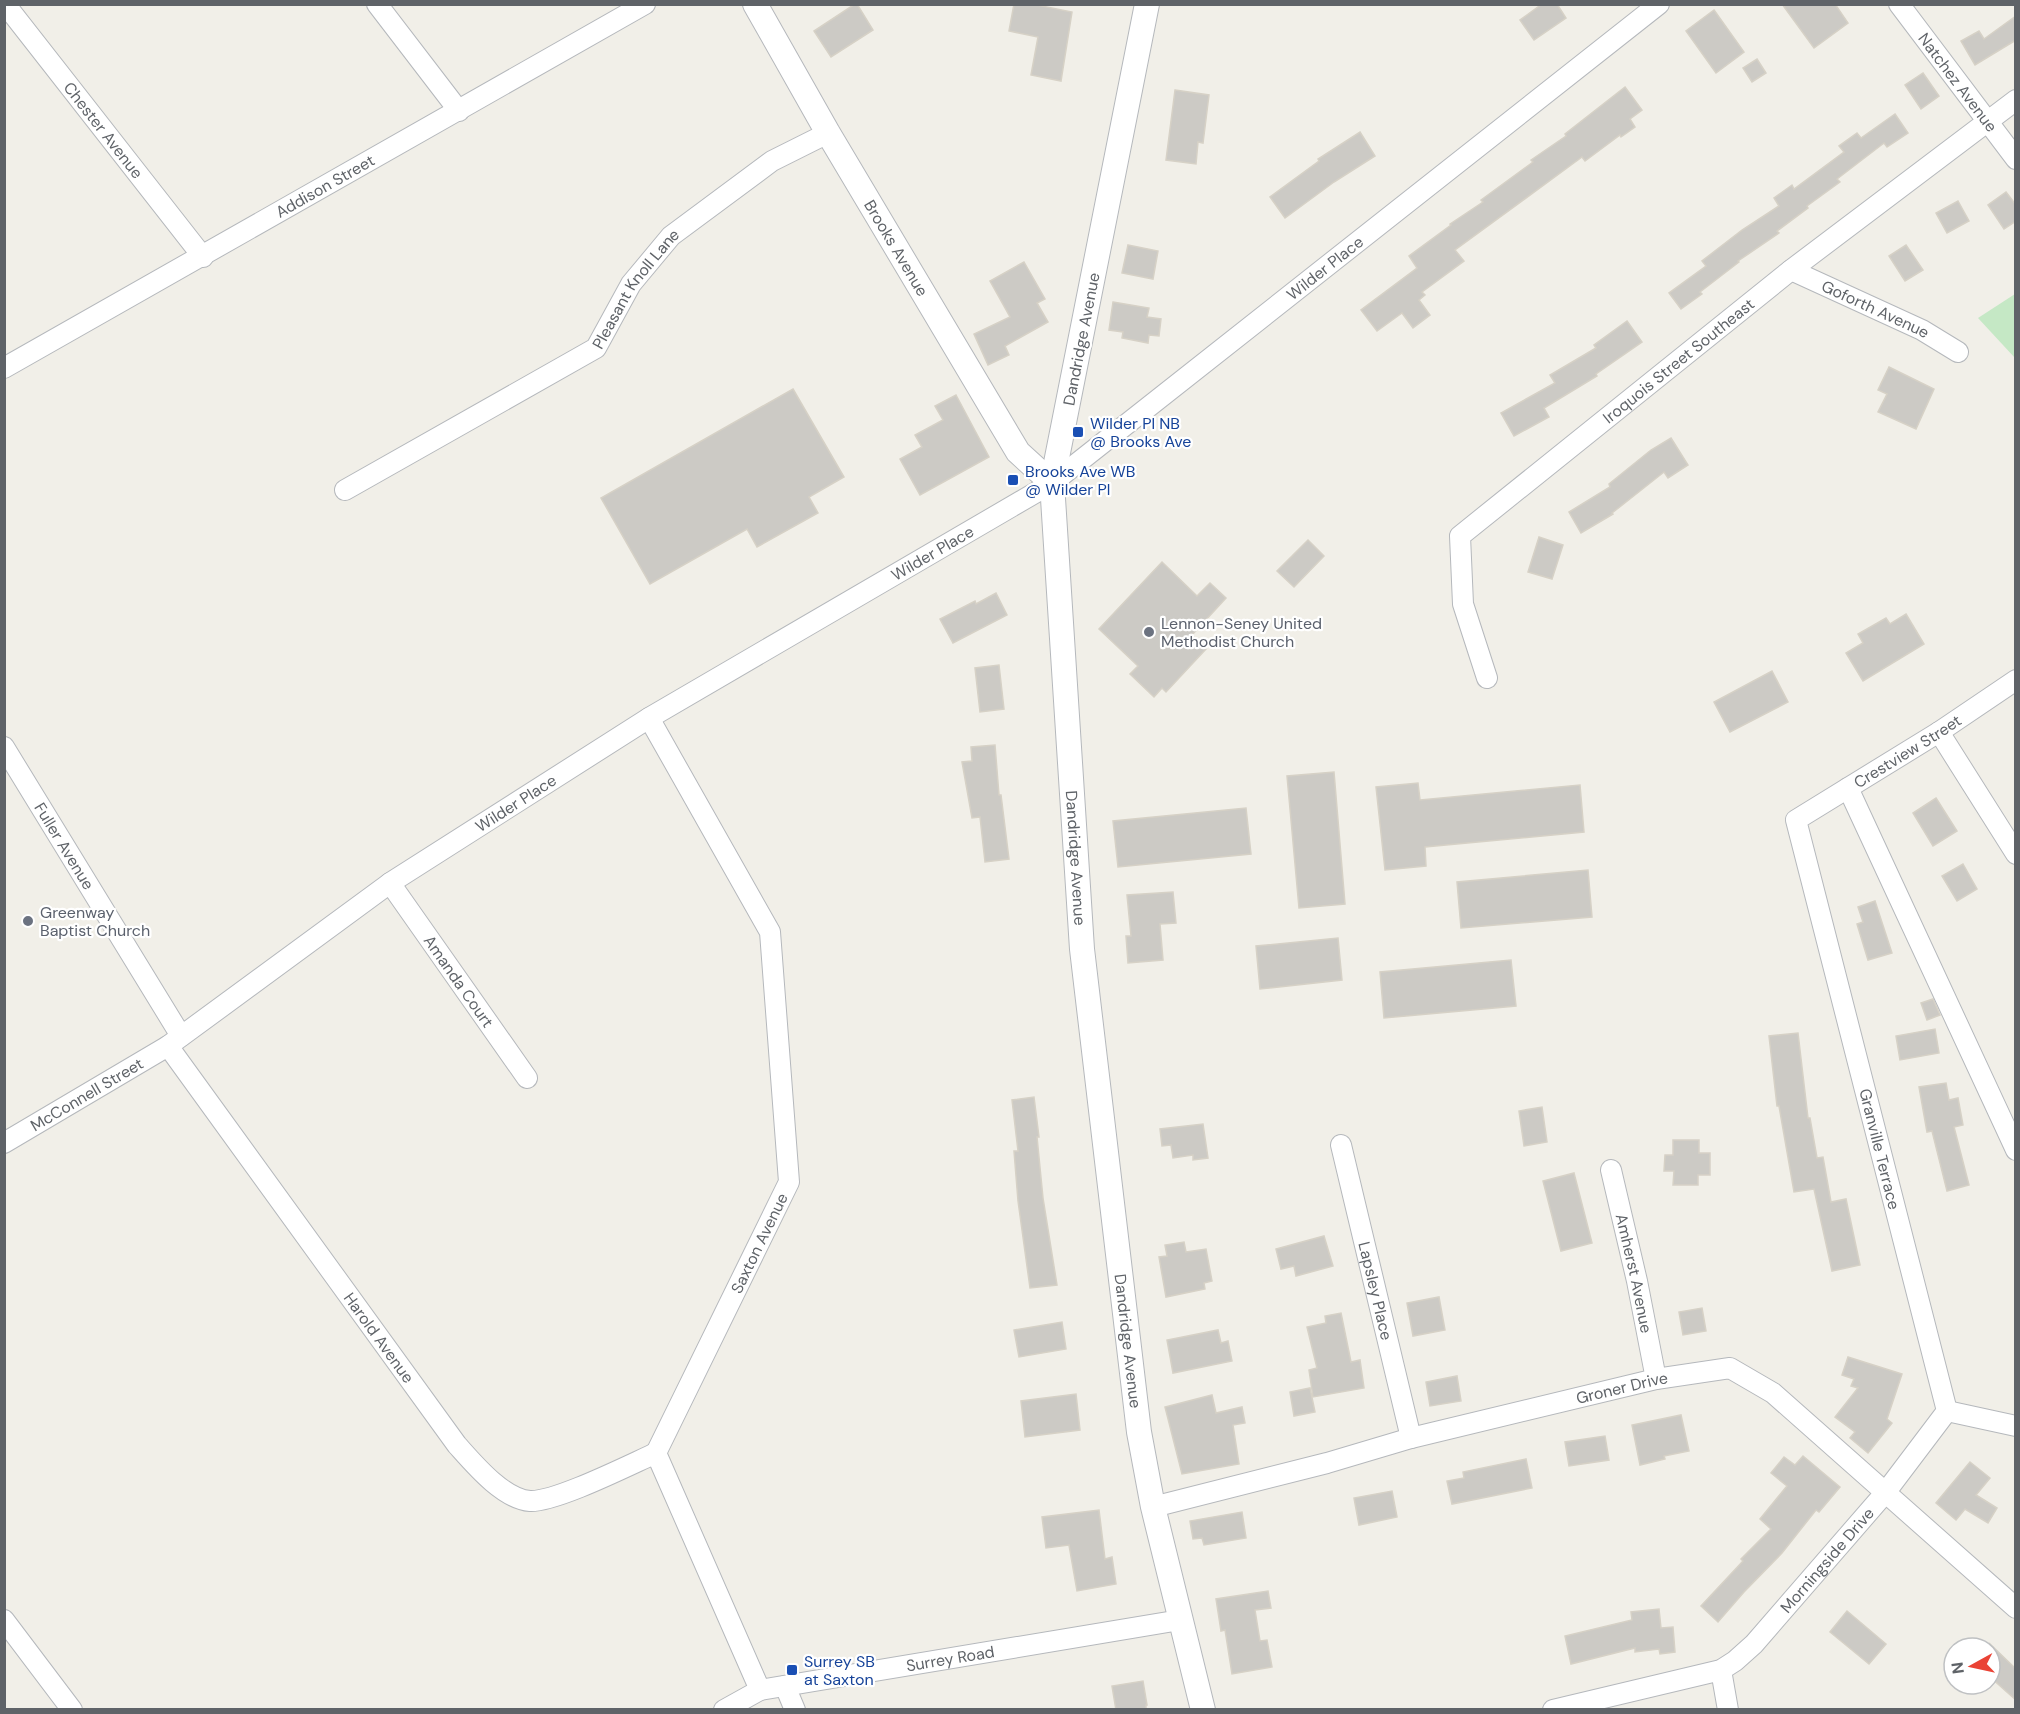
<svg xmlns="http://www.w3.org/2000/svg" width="2020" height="1714" viewBox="0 0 2020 1714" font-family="'DM Sans',sans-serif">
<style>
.green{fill:#c5e8c5}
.building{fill:#cccac5;stroke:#d6d1c6;stroke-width:1.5}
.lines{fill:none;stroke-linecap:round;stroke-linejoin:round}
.minor-casing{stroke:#b5b8bc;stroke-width:22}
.tertiary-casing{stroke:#b5b8bc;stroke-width:26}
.minor{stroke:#fff;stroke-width:20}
.tertiary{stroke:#fff;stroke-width:24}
.transit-dot{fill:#1a4fb4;stroke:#fff;stroke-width:2}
.worship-dot{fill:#6b7280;stroke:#fff;stroke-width:2}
.labels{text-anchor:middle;stroke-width:4.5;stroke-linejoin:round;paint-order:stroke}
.street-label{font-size:16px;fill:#5f6368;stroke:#fff}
.transit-label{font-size:16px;fill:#164399;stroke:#fff;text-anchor:start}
.worship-label{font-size:16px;fill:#5b616d;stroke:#fff;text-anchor:start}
</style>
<rect width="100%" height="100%" fill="#f1efe8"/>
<polygon class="green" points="2015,294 2015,358 1978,318"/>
<g class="building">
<polygon points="855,4 857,4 873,30 831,57 814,31"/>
<polygon points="1014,4 1032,4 1072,12 1061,81 1031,75 1038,37 1009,31"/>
<polygon points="1542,4 1557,4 1566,18 1534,40 1520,20"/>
<polygon points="1782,4 1835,4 1848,23 1814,48"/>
<polygon points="1714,10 1744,52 1716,73 1686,31"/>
<polygon points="2016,16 2016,40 1975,65 1961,41 1979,31 1984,39"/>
<polygon points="1757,59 1766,73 1752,82 1743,68"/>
<polygon points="1923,73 1939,96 1921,109 1905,85"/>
<polygon points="1625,87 1642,110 1630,119 1635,127 1621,137 1620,135 1585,161 1582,157 1455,250 1464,261 1422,292 1425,295 1419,300 1430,315 1413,328 1402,313 1377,331 1361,310 1417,268 1409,256 1451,225 1450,224 1483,202 1481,200 1533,162 1531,160 1566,136 1565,134"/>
<polygon points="1175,90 1209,95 1203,143 1198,142 1196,164 1166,160"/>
<polygon points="1895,114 1908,133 1887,147 1884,143 1837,179 1840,182 1807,206 1808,208 1777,231 1779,233 1738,261 1739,262 1700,292 1702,294 1681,309 1669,293 1706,266 1702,261 1742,230 1779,206 1774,198 1792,185 1794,189 1844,152 1839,146 1857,133 1861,138"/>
<polygon points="1360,132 1375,156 1334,182 1285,218 1270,197 1319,161 1318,159"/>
<polygon points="2006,192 2016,205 2016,221 2004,229 1988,205"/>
<polygon points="1958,201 1969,221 1947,233 1936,213"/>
<polygon points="1128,245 1158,251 1153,279 1122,273"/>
<polygon points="1906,245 1923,270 1905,281 1889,256"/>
<polygon points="1024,262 1045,299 1037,303 1048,322 1005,346 1009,355 988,365 974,334 1010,317 990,281"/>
<polygon points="1113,302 1149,308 1147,317 1161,319 1159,336 1149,335 1148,343 1122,338 1123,332 1109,330"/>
<polygon points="1627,321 1642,342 1596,374 1597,376 1544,408 1549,417 1514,436 1501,413 1555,383 1550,375 1596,348 1594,345"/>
<polygon points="1889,367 1934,389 1916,429 1878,412 1887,394 1878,390"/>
<polygon points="793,389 844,477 809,497 818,513 757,547 747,529 650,584 601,498"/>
<polygon points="956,395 989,457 920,495 900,459 922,447 915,435 943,420 935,406"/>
<polygon points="1671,438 1688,465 1668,478 1664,472 1612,513 1613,514 1581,533 1569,512 1610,487 1609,484 1651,450"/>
<polygon points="1539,537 1563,545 1552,579 1528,572"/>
<polygon points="1308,540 1324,556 1294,587 1277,571"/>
<polygon points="1162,562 1197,596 1210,583 1226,598 1192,635 1206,649 1166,692 1162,688 1154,697 1130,674 1138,666 1099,629"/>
<polygon points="996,593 1007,615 953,643 940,619 975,601 976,604"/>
<polygon points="1906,614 1924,644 1863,681 1846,653 1863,643 1858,634 1886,618 1890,624"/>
<polygon points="999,665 1004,709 980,712 975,668"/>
<polygon points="1772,671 1788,702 1730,732 1714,702"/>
<polygon points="995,745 999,795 1001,795 1009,859 985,862 980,817 972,818 962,762 972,761 971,747"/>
<polygon points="1334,772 1345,904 1299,908 1287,776"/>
<polygon points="1418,783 1420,800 1580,785 1584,832 1425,847 1426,866 1385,870 1376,787"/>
<polygon points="1936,798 1957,831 1933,846 1913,813"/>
<polygon points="1246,808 1251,854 1118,867 1113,821"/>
<polygon points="1963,864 1977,889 1957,901 1942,876"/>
<polygon points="1588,870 1592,917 1461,928 1457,882"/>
<polygon points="1173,892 1176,923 1160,924 1163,960 1128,963 1126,936 1131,936 1127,895"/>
<polygon points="1875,901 1892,953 1868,960 1857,924 1863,922 1858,907"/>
<polygon points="1338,938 1342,980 1260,989 1256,946"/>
<polygon points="1511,960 1516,1006 1384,1018 1380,972"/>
<polygon points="1933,999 1940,1015 1927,1020 1921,1003"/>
<polygon points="1935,1029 1939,1053 1900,1060 1896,1036"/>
<polygon points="1798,1033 1808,1118 1810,1118 1817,1158 1823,1157 1831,1202 1846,1199 1860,1265 1832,1271 1814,1189 1794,1192 1779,1106 1777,1106 1769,1036"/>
<polygon points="1946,1083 1949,1100 1958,1098 1963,1125 1954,1127 1969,1185 1947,1191 1932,1131 1927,1132 1919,1087"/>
<polygon points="1034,1097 1039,1137 1037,1137 1043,1198 1057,1285 1030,1288 1018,1201 1014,1151 1018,1151 1012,1100"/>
<polygon points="1542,1107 1547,1142 1524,1146 1519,1111"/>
<polygon points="1203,1124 1208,1158 1193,1160 1193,1155 1173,1158 1171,1145 1162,1146 1160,1129"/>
<polygon points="1673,1140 1699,1140 1699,1153 1710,1153 1710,1175 1698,1175 1698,1185 1673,1185 1674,1171 1664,1171 1665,1155 1673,1155"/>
<polygon points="1574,1173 1592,1243 1561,1251 1543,1181"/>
<polygon points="1324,1236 1333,1266 1296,1276 1294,1266 1281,1269 1276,1249"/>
<polygon points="1184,1242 1186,1252 1206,1249 1212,1281 1204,1283 1205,1289 1166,1297 1159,1257 1167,1256 1165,1245"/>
<polygon points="1439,1297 1445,1330 1413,1336 1407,1303"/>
<polygon points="1702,1308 1706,1331 1683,1335 1679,1312"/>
<polygon points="1341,1313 1351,1362 1360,1360 1364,1388 1313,1397 1309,1370 1317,1368 1307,1327 1326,1323 1325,1316"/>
<polygon points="1062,1322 1066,1349 1019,1357 1014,1330"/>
<polygon points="1218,1330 1221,1343 1228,1341 1232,1361 1173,1373 1167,1340"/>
<polygon points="1848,1357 1902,1374 1887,1419 1892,1423 1868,1453 1850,1438 1855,1432 1835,1417 1858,1388 1851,1386 1854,1379 1842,1375"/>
<polygon points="1457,1376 1461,1401 1430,1406 1426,1382"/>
<polygon points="1310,1388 1315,1412 1294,1416 1290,1392"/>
<polygon points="1076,1394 1080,1430 1025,1437 1021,1401"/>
<polygon points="1212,1395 1216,1413 1242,1407 1245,1423 1233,1425 1239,1464 1182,1474 1165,1407"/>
<polygon points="1681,1415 1689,1451 1664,1456 1665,1459 1640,1465 1632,1425"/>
<polygon points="1605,1436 1609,1460 1569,1466 1565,1442"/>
<polygon points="1803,1456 1840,1487 1819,1512 1816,1510 1782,1553 1744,1592 1718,1622 1701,1606 1743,1561 1741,1559 1771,1529 1760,1519 1787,1486 1771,1473 1784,1457 1795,1465"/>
<polygon points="1526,1459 1532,1488 1452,1504 1447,1481 1464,1478 1463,1472"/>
<polygon points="1970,1462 1990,1478 1976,1495 1997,1508 1988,1523 1965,1509 1956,1520 1936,1503"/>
<polygon points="1392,1491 1397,1517 1359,1525 1354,1498"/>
<polygon points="1099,1510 1105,1559 1112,1557 1116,1584 1077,1591 1069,1545 1046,1548 1042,1517"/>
<polygon points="1242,1512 1246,1538 1204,1545 1202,1538 1193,1539 1190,1521"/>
<polygon points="1268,1591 1271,1608 1255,1610 1260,1641 1267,1640 1272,1667 1232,1674 1225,1630 1221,1631 1216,1599"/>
<polygon points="1659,1609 1661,1628 1673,1627 1675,1652 1660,1654 1659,1649 1635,1652 1635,1648 1571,1664 1565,1636 1632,1620 1631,1612"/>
<polygon points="1847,1611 1886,1644 1869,1664 1830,1632"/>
<polygon points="1990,1644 2016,1669 2016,1700 1990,1677"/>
<polygon points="1143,1681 1147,1705 1146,1705 1146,1710 1116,1710 1112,1686"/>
</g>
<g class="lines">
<defs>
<g id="minor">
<path id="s1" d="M5,4l198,253"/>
<polyline points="377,4 459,111"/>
<path id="s2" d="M1899,4l117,155"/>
<path id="s3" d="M1791,270l131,60 36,22"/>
<path id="s4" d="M4,368l641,-364"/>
<path id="s5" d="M345,490l251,-142 35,-64 40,-48 101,-75 56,-28"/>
<path id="s6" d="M1487,678l-24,-74 -3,-68 331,-266 225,-170"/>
<polyline points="649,718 770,932 789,1182 656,1453 760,1690"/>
<polyline points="1939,732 2016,854"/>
<path id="s7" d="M4,747l177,289"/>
<polyline points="1848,788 2016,1150"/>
<path id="s8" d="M390,883l137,195"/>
<path id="s9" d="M168,1046l289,399c17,19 46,54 73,56 26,1 99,-36 126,-48"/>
<path id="s10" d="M4,1143l164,-97 222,-163 259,-165 403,-235 607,-479"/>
<path id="s11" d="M1341,1145l70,293"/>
<path id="s12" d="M1611,1170l26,111 19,98"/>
<path id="s13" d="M1947,1411l-151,-591 143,-88 77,-52"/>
<polyline points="1947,1411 2016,1426"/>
<path id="s14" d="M1153,1507l174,-44 84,-25 245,-59 74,-11 43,25 243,215"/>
<polyline points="4,1620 72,1710"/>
<polyline points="1721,1670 1728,1710"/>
<polyline points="785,1686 795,1710"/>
<path id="s15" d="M724,1710l36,-20 420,-70"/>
<path id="s16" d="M1553,1710l168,-40 14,-9 19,-17 131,-151 62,-82"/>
</g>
<g id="tertiary">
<path id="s17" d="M755,4l73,129 190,319 34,31"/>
<path id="s18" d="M1147,4l-95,479 30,466 57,483 14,75 50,203"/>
</g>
</defs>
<use href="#minor" class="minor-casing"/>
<use href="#tertiary" class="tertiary-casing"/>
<use href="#minor" class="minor"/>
<use href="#tertiary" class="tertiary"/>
</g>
<g class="transit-dot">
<rect x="1072" y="426" width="12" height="12" rx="3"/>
<rect x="1007" y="474" width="12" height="12" rx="3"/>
<rect x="786" y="1664" width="12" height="12" rx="3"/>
</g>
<g class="worship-dot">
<circle cx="1149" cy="632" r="6"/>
<circle cx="28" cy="921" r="6"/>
</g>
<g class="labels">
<g class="street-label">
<text dy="6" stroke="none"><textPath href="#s2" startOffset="98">Natchez Avenue</textPath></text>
<text dy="6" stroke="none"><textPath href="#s1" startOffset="160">Chester Avenue</textPath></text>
<text dy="6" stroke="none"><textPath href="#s4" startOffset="369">Addison Street</textPath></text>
<text dy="6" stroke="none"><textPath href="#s17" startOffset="282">Brooks Avenue</textPath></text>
<text dy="6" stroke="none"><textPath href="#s10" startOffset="1587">Wilder Place</textPath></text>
<text dy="6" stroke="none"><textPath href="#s5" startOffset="360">Pleasant Knoll Lane</textPath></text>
<text dy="6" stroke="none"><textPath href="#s3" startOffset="93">Goforth Avenue</textPath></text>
<text transform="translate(1081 339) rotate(-79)" y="6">Dandridge Avenue</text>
<text dy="6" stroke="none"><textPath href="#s6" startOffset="426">Iroquois Street Southeast</textPath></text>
<text dy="6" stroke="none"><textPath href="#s10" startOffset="1101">Wilder Place</textPath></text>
<text dy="6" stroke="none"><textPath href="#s13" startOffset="741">Crestview Street</textPath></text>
<text dy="6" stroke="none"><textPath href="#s10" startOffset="615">Wilder Place</textPath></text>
<text dy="6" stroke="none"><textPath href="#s7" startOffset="116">Fuller Avenue</textPath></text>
<text dy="6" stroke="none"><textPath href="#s18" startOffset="864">Dandridge Avenue</textPath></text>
<text dy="6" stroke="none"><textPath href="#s8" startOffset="120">Amanda Court</textPath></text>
<text dy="6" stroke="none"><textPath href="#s10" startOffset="96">McConnell Street</textPath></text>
<text transform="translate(1880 1149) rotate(76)" y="6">Granville Terrace</text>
<text transform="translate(759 1243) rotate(-64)" y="6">Saxton Avenue</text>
<text dy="6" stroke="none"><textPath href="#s12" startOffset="106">Amherst Avenue</textPath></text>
<text dy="6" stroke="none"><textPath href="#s11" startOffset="150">Lapsley Place</textPath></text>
<text dy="6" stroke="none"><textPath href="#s9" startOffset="360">Harold Avenue</textPath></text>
<text dy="6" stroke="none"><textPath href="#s18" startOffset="1350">Dandridge Avenue</textPath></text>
<text dy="6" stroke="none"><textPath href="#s14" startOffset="484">Groner Drive</textPath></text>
<text dy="6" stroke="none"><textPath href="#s16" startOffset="326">Morningside Drive</textPath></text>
<text dy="6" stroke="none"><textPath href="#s15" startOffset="234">Surrey Road</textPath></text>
</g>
<g class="transit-label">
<text x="1090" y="429">Wilder Pl NB<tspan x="1090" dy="18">@ Brooks Ave</tspan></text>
<text x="1025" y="477">Brooks Ave WB<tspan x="1025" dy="18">@ Wilder Pl</tspan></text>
<text x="804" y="1667">Surrey SB<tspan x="804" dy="18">at Saxton</tspan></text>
</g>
<g class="worship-label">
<text x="1161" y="629">Lennon-Seney United<tspan x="1161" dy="18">Methodist Church</tspan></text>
<text x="40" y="918">Greenway<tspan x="40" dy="18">Baptist Church</tspan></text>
</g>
</g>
<rect width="2020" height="1714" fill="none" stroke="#5f6368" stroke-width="12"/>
<g transform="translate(1972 1666) rotate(262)"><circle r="28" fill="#ffffff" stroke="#bfc1c3" stroke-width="1.5"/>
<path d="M0-4.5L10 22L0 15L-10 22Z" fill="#ea4335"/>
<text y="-9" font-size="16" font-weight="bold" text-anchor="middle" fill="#5f6368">N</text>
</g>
</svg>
